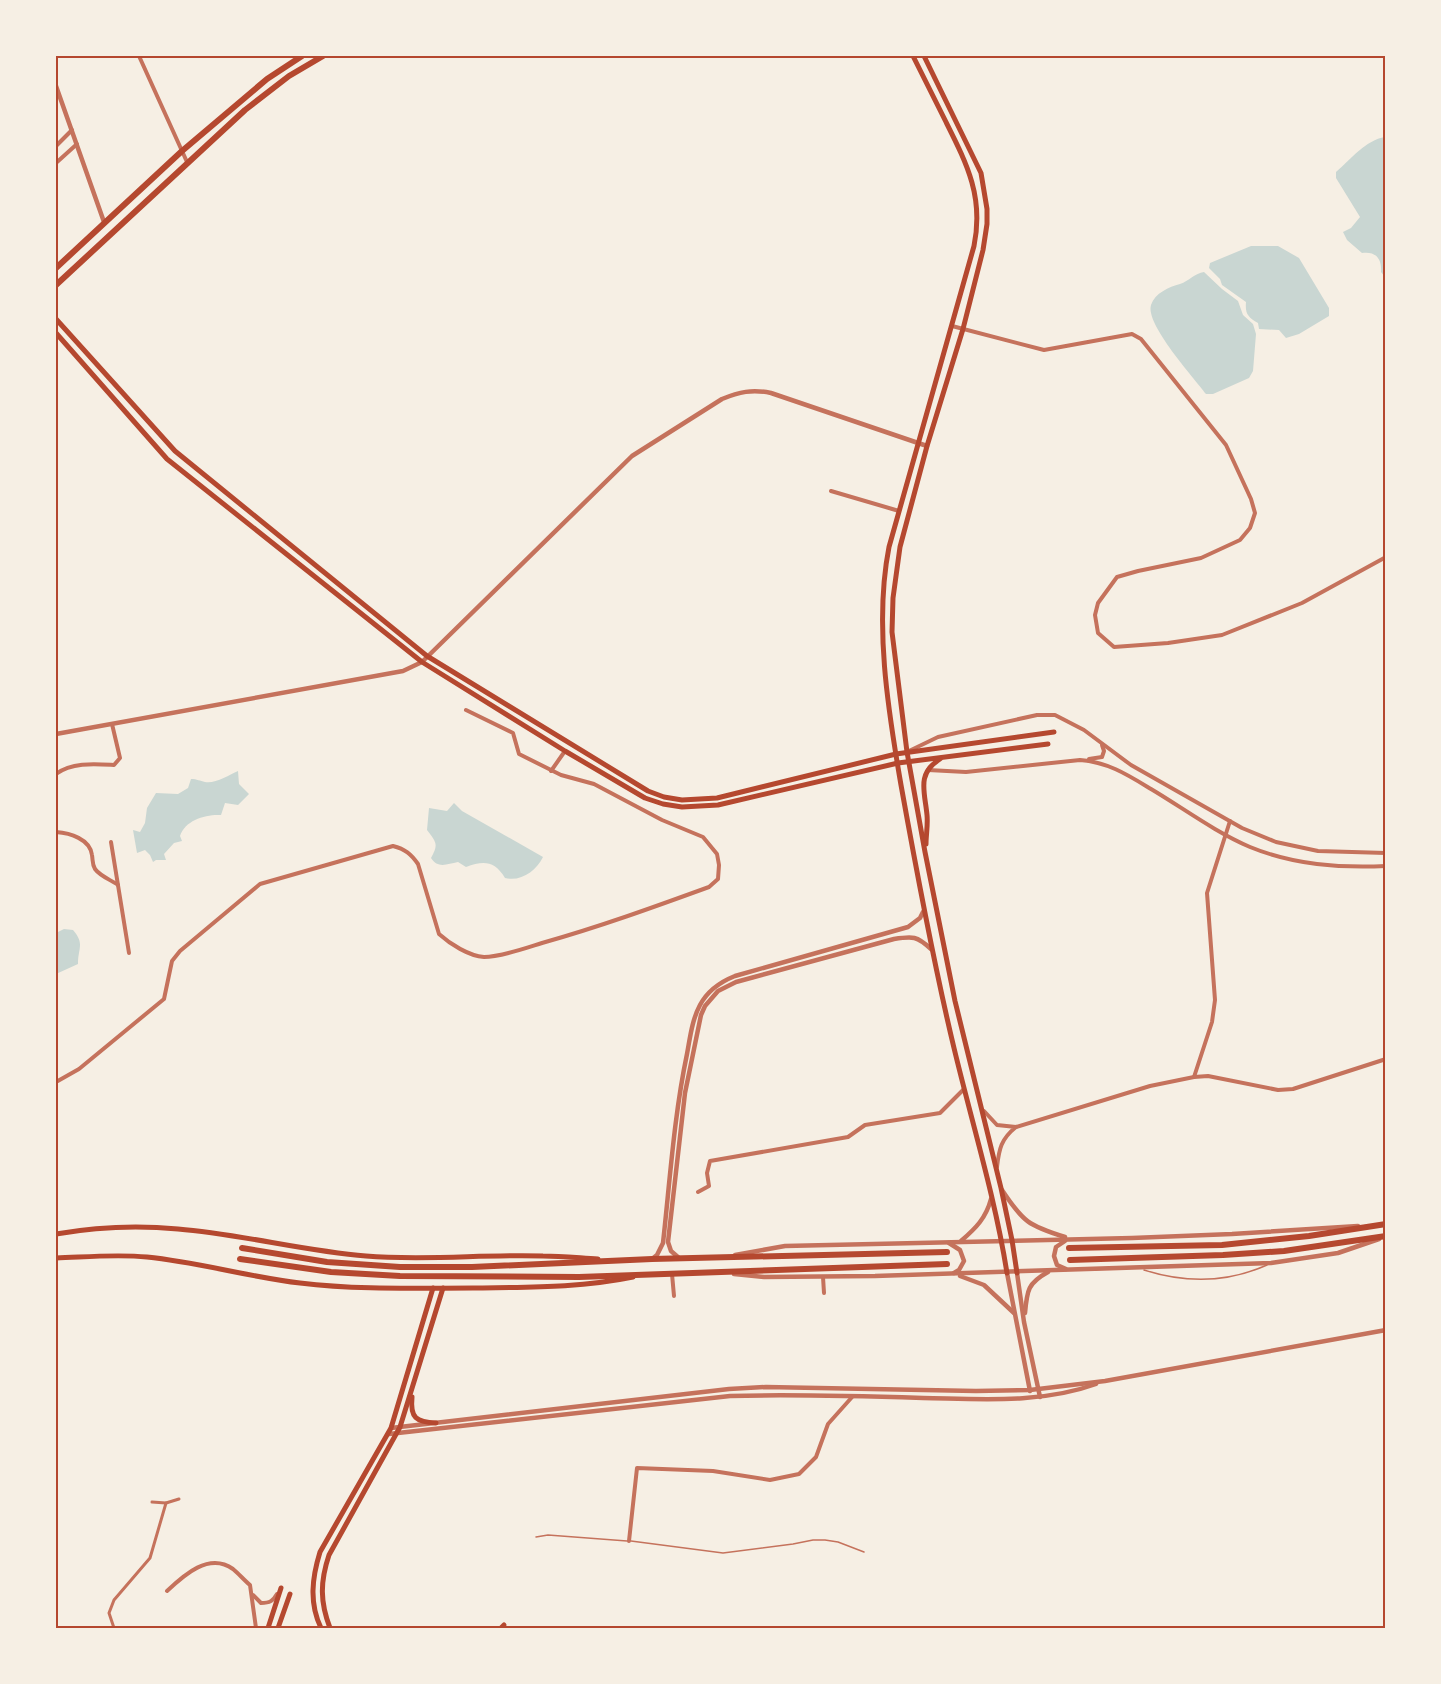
<svg xmlns="http://www.w3.org/2000/svg" width="1441" height="1684" viewBox="0 0 1441 1684" font-family="Commissioner,sans-serif">
<style>
.water{fill:#c9d6d2}
.lines{fill:none;stroke-linecap:round;stroke-linejoin:round}
.service{stroke:#c5725c;stroke-width:1.5}
.pedestrian{stroke:#c5725c;stroke-width:3}
.minor{stroke:#c5725c;stroke-width:4}
.tertiary{stroke:#c5725c;stroke-width:4.5}
.secondary{stroke:#b5482f;stroke-width:5}
.primary{stroke:#b5482f;stroke-width:6}
.neatline{fill:none;stroke:#b5482f;stroke-width:2}
</style>
<rect width="100%" height="100%" fill="#f6efe4"/>
<g class="water">
<path d="M1385,137h1l-1,140 -4,-5c1,-13 -5,-21 -19,-19l-15,-13 -4,-8 8,-4 9,-11 -24,-39v-6c15,-13 30,-32 49,-35z"/>
<path d="M1251,246h27l21,12 30,50v8l-30,18 -13,4 -7,-8 -20,-1 -1,-6c-10,-6 -13,-9 -12,-21l-24,-17 -2,-6 -11,-11 1,-5z"/>
<path d="M1204,272l18,17 16,12 5,14 10,9 3,10 -3,37 -4,7 -36,16h-7c-12,-16 -61,-70 -55,-89 4,-12 18,-18 29,-21 9,-3 15,-11 24,-12z"/>
<path d="M238,771l1,13 10,10 -11,11 -13,-2 -4,12c-15,-1 -36,5 -41,21l2,5 -8,2 -10,11 2,6h-10l-3,2 -3,-7 -5,-5 -8,3 -4,-23 7,2 5,-9 2,-15 9,-15 22,1 10,-6 3,-9c6,0 9,2 14,3 10,2 24,-7 33,-11z"/>
<path d="M454,803l8,8 81,46c-7,14 -22,25 -38,21 -11,-18 -22,-17 -39,-11l-8,-5c-11,2 -20,7 -27,-4 8,-14 5,-16 -4,-28l2,-22 18,3z"/>
<path d="M64,929l9,1c12,14 5,18 5,34l-22,10v-41z"/>
</g>
<g class="lines">
<g class="service">
<path d="M1144,1270c41,13 83,13 123,-5"/>
<polyline points="536,1537 548,1535 627,1541"/>
<polyline points="631,1541 723,1553 793,1544 813,1540 825,1540 838,1542 864,1552"/>
</g>
<g class="pedestrian">
<polyline points="152,1502 166,1503 179,1499"/>
<polyline points="114,1628 109,1613 114,1600 150,1558 166,1503"/>
</g>
<g class="minor">
<polyline points="139,56 187,162"/>
<polyline points="56,146 72,130"/>
<polyline points="56,163 77,144"/>
<polyline points="952,326 1044,350 1132,334 1141,339 1226,445 1251,499 1255,513 1250,528 1240,540 1201,558 1138,571 1117,577 1098,603 1095,615 1098,633 1114,647 1168,643 1222,635 1302,603 1386,557"/>
<polyline points="831,491 899,511"/>
<polyline points="909,751 938,737 1037,715 1055,715 1084,730 1131,765 1242,828 1276,842 1318,851 1386,853"/>
<polyline points="1089,759 1102,757 1104,751 1102,745"/>
<path d="M928,770l38,2 114,-12c28,2 48,15 71,29 32,19 64,43 99,58 44,18 89,21 136,19"/>
<polyline points="551,771 565,751"/>
<path d="M56,774c16,-12 39,-10 58,-9l6,-7 -8,-34"/>
<path d="M56,832c14,1 34,7 36,23 1,6 0,9 3,14 5,7 16,11 23,16"/>
<polyline points="111,842 129,953"/>
<polyline points="1194,1077 1212,1022 1215,1000 1207,893 1230,821"/>
<path d="M56,1082l23,-13 85,-70 8,-38 8,-10 80,-67 133,-38c12,3 18,8 25,18l21,70c11,10 30,22 45,23 17,0 42,-9 58,-14 57,-16 112,-36 167,-56l9,-8 1,-14 -2,-11 -14,-17 -41,-17 -68,-36 -33,-9 -42,-21 -6,-21 -47,-23"/>
<path d="M984,1111l13,14 19,2c-15,12 -17,22 -19,40"/>
<polyline points="1016,1127 1150,1086 1194,1077 1208,1076 1278,1090 1293,1089 1386,1059"/>
<polyline points="698,1192 709,1186 707,1173 710,1161 848,1137 865,1125 940,1113 964,1089"/>
<polyline points="672,1274 674,1296"/>
<polyline points="823,1277 824,1293"/>
<polyline points="629,1541 637,1468 713,1471 770,1480 799,1474 816,1457 828,1424 853,1396"/>
<path d="M167,1591c17,-16 42,-39 66,-22 6,5 11,11 17,16l6,43"/>
<path d="M253,1595l8,8c9,0 12,-2 16,-9"/>
</g>
<g class="tertiary">
<polyline points="56,86 104,222"/>
<path d="M56,734l347,-63 19,-9 210,-206 90,-57c17,-7 30,-10 49,-6l156,53"/>
<path d="M1002,1190c21,32 27,36 63,47"/>
<path d="M961,1241c15,-13 25,-23 30,-42"/>
<polyline points="1065,1241 1056,1247 1054,1256 1057,1265 1066,1269"/>
<polyline points="949,1243 960,1250 964,1261 959,1270 954,1273"/>
<polyline points="735,1255 785,1246 1132,1238 1232,1234 1358,1226"/>
<path d="M679,1258l-8,-7 -3,-9 17,-149 16,-78 4,-9 13,-15 18,-9 158,-43c19,-3 23,-3 37,10"/>
<path d="M652,1259l5,-4 6,-12c7,-63 11,-127 24,-189 3,-16 5,-34 13,-49 8,-15 20,-23 35,-29l173,-49 12,-9 3,-6"/>
<polyline points="1007,1273 1030,1391"/>
<polyline points="1017,1273 1024,1322 1040,1397"/>
<polyline points="734,1274 764,1277 875,1276 1271,1263 1338,1253 1379,1239"/>
<polyline points="960,1276 984,1285 1014,1313"/>
<path d="M1025,1313c2,-23 3,-30 23,-41"/>
<polyline points="391,1428 729,1389 766,1387 976,1391 1030,1390 1105,1381 1386,1330"/>
<path d="M389,1434l341,-38c65,-2 129,0 193,2 58,1 118,6 173,-14"/>
</g>
<g class="secondary">
<path d="M913,56c11,22 22,44 33,66 21,42 38,75 28,124l-85,301c-15,76 -1,163 12,238 16,89 32,176 53,263 18,75 41,149 53,225"/>
<polyline points="924,56 981,173 987,209 987,224 983,250 963,329 927,446 900,547 893,598 892,632 907,752 925,852 955,1001 1001,1188 1012,1240 1017,1273"/>
<polyline points="56,319 175,451 427,656 648,791 664,797 682,800 717,798 896,754 1054,732"/>
<polyline points="56,333 167,459 422,662 565,751 645,798 663,804 682,807 718,805 898,763 1048,744"/>
<path d="M926,844c0,-9 2,-19 1,-29 -2,-23 -11,-41 13,-56"/>
<path d="M56,1234c40,-7 80,-9 122,-5 63,5 125,22 188,27 59,5 118,-2 177,0 18,0 37,2 55,3"/>
<path d="M56,1258c30,-1 60,-4 91,-1 51,5 102,20 153,26 57,7 116,5 173,5 54,-1 107,0 160,-11"/>
<path d="M412,1397c-2,21 4,25 24,26"/>
<polyline points="268,1628 281,1588"/>
<polyline points="278,1628 290,1594"/>
<path d="M321,1628c-12,-25 -9,-50 -1,-76l71,-124 42,-140"/>
<path d="M330,1628c-10,-26 -10,-46 -1,-73l71,-128 43,-139"/>
<polyline points="501,1628 504,1625"/>
</g>
<g class="primary">
<polyline points="56,268 182,151 267,79 302,56"/>
<polyline points="56,285 245,110 289,76 323,56"/>
<polyline points="242,1248 327,1262 400,1267 472,1267 652,1259 947,1252"/>
<polyline points="1069,1248 1222,1245 1309,1236 1386,1224"/>
<polyline points="240,1259 331,1272 400,1276 579,1277 947,1264"/>
<polyline points="1070,1260 1223,1255 1284,1251 1386,1236"/>
</g>
</g>
<rect width="1441" height="1684" fill="none" stroke="#f6efe4" stroke-width="114"/>
<rect x="57" y="57" width="1327" height="1570" class="neatline"/>
</svg>
